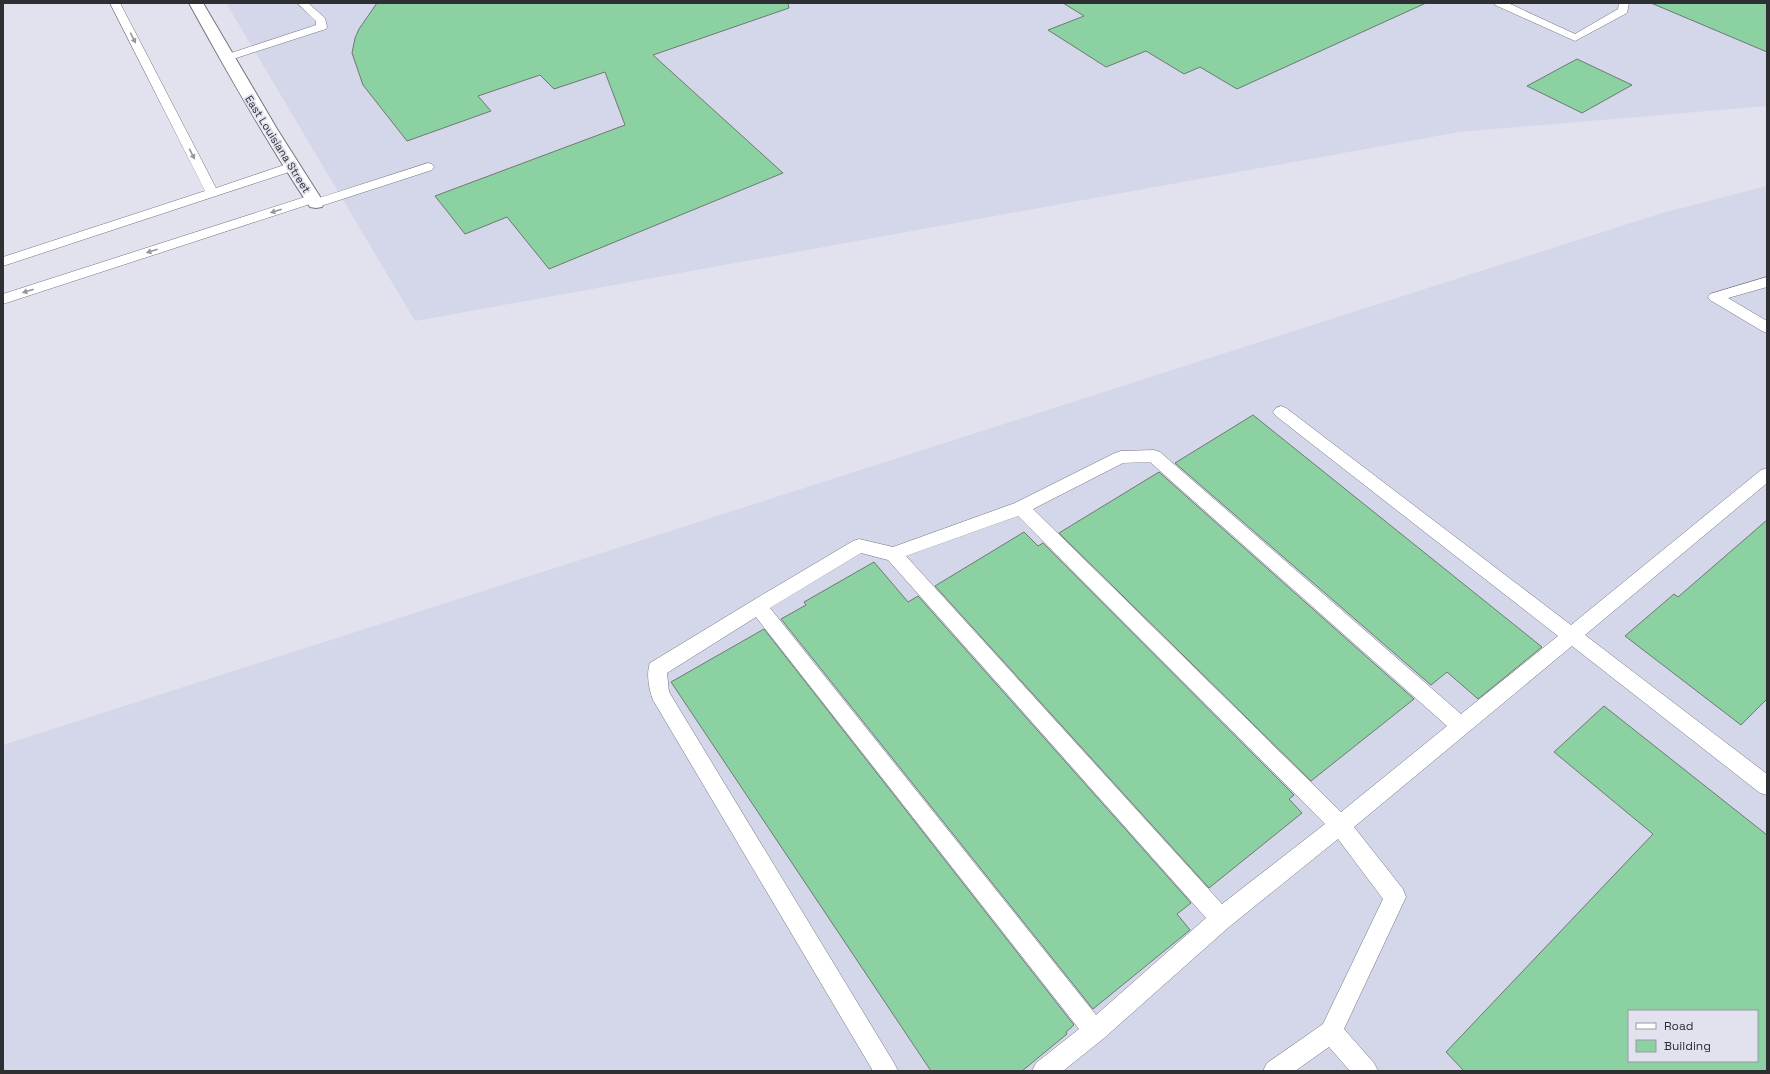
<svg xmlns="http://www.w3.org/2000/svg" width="1770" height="1074" viewBox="0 0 1770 1074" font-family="'Space Grotesk',sans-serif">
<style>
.built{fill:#d4d6e9;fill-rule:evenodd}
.building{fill:#8bd1a2;stroke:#6f7972;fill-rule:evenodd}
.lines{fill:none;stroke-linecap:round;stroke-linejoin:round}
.lane-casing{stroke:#747580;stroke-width:1}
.street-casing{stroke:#747580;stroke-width:2}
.lane{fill:#fff;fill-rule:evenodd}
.street{fill:#fff;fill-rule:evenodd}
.oneway{fill:#969799}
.labels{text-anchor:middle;stroke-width:3.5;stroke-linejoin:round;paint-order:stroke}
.far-street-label{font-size:11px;fill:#2e2f33;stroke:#e1e2ee}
</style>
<rect width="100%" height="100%" fill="#e1e2ee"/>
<g class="built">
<polygon points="226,3 1767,3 1767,106 1459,132 415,321"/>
<path d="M1767,186v885h-1764v-326l1659,-532zM1629,1011h128v50h-128z"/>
</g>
<g class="building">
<polygon points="377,3 788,3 789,8 653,55 783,173 549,269 507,217 465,234 435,196 625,125 605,72 554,89 540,75 478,96 491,111 407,141 363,85 352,53 355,38 359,29"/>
<polygon points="1063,3 1426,3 1237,89 1200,67 1184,74 1146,51 1106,67 1048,30 1084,16"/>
<polygon points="1651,3 1767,3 1767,52"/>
<polygon points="1577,59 1632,85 1582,113 1527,86"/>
<polygon points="1253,415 1542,647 1478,699 1447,672 1431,685 1175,463"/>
<polygon points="1159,472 1414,699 1311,781 1059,533"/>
<polygon points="1767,520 1767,699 1741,725 1625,636 1674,594 1678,597"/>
<polygon points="1024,532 1038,546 1043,543 1294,795 1289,799 1302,813 1209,888 935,586"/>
<polygon points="874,562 908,602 918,596 1191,903 1177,914 1190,930 1093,1009 781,619 806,605 804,602"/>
<polygon points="764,629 1074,1025 1066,1032 1067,1034 1022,1071 931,1071 671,682"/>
<path d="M1604,706l163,129v236h-303l-18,-19 207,-218 -99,-82zM1629,1011h128v50h-128z"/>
</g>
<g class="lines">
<defs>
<g id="lane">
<polygon points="110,3 120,3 216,188 287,164 295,164 297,167 295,170 3,266 3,257 205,191"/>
<polygon points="297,3 308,3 325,18 327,27 326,29 230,60 222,60 220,58 222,56 316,25 316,21"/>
<polygon points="1494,3 1508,3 1575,34 1618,9 1619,3 1629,3 1627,13 1575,41 1495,5"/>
<polygon points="428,163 432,164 434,167 432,170 321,206 316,207 310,204 3,304 3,294 308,196 313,195 319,198"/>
<polygon points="1767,277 1767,287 1728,298 1767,321 1767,333 1762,331 1710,300 1708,297 1710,294"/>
<path d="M1281,406l5,2 285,217 190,-155 6,-2v15l-182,152 182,139v21l-7,-2 -188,-147 -218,181 49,62 3,8 -62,132 30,34 4,8h-28l-21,-24 -34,24h-32l4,-8 56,-39 60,-125 -45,-60 -109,88 -126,112 -40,32h-31l4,-8 43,-34 -323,-412 -89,56 2,19 225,371 4,8h-25l-220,-371c-4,-10 -7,-27 -3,-37l102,-62 101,-60 6,-2 34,8 122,-44 100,-50 6,-2 33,-1 6,2 301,262 97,-78 -282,-220 -3,-4 3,-4zM1150,462l297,264 -106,86 -308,-303 90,-46zM1018,516l307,308 -103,80 -316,-348zM861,553l27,7 318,358 -110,97 -326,-407z"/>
</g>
<path id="street" d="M189,3h14l74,126 47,74 -2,4 -6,1 -6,-1c-44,-66 -83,-135 -121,-204z"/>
</defs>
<use href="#lane" class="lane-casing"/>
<use href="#street" class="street-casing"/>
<use href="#lane" class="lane"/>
<use href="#street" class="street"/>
</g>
<defs><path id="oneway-solid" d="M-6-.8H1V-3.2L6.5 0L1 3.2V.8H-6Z"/></defs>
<g class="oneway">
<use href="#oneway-solid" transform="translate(133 38) rotate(63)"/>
<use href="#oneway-solid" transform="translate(192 154) rotate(63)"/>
<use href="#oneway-solid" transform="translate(276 211) rotate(162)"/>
<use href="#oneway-solid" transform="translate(152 251) rotate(162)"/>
<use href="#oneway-solid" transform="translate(28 291) rotate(162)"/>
</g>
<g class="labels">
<g class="far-street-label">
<text transform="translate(278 144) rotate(58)" y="4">East Louisiana Street</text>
</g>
</g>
<rect width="1770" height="1074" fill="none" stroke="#2e2f33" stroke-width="8"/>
<rect x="1628" y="1010" width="130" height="52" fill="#e1e2ee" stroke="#999aa3"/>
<rect x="1636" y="1023" width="20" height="6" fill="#ffffff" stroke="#999aa3"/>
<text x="1664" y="1030" font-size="12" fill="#2e2f33">Road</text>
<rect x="1636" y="1040" width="20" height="12" fill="#8bd1a2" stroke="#999aa3"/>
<text x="1664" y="1050" font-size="12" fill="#2e2f33">Building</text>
</svg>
